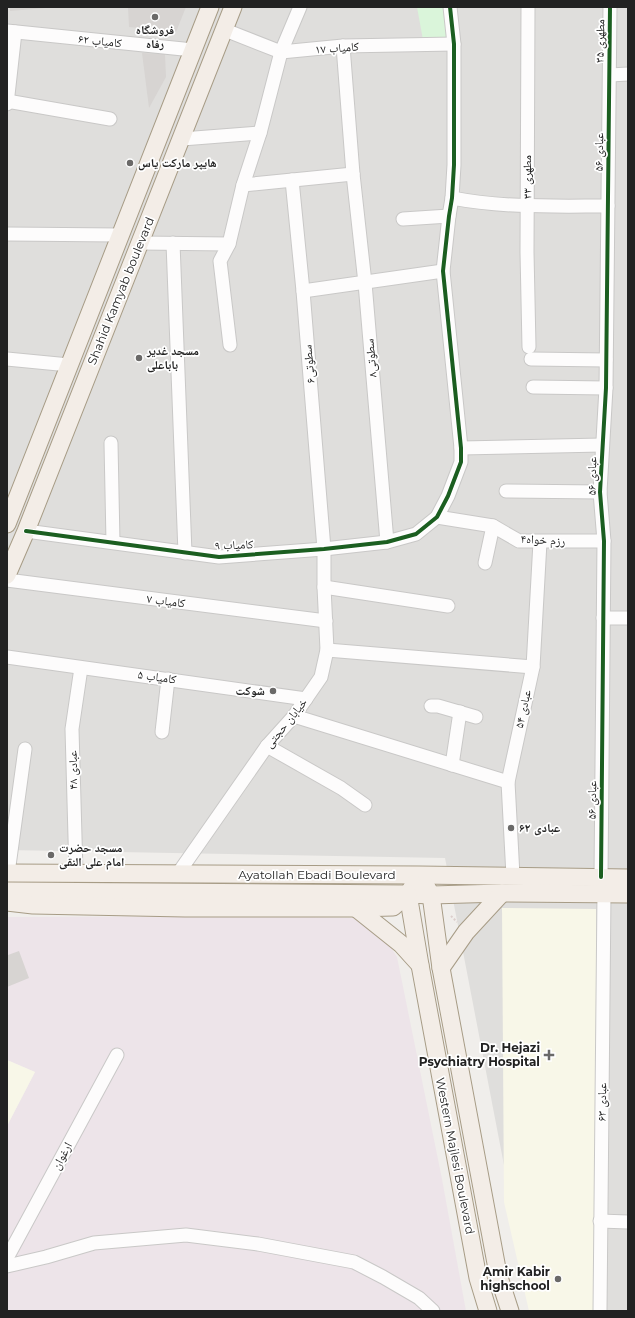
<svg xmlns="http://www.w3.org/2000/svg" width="635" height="1318" viewBox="0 0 635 1318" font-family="Montserrat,'Noto Naskh Arabic',sans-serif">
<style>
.residential{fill:#dfdedc}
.industrial{fill:#ede4e9}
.education{fill:#f8f7e8}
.park{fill:#daf5da}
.building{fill:#d7d4d2}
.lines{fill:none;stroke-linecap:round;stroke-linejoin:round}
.minor-casing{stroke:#c9c8c7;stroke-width:15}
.major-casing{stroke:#a79c86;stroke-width:19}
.path{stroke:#dccecd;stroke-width:2;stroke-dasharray:2 2;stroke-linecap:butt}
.minor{stroke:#fdfcfc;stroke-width:13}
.major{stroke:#f3ede7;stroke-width:17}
.cycleway-casing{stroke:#fff;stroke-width:6}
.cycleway{stroke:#1b5e20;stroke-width:4}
.poi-dot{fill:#6a6968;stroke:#fff;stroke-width:1.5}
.labels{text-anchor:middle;stroke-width:3.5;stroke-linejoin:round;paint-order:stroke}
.poi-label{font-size:12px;font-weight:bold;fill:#222;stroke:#fff;text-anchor:start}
.street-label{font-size:12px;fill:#222;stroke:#fff}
</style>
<rect width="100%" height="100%" fill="#f0eeeb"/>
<polygon class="residential" points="7,7 628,7 628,1311 532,1311 445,858 7,850"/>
<polygon class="industrial" points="262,916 354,918 366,922 388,943 397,957 442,1179 466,1311 7,1311 7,1126 35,1072 7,1060 7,917"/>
<g class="education">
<polygon points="502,908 596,909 596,1246 594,1311 529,1311 504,1202"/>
<polygon points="7,1060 35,1072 7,1126"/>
</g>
<polygon class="park" points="417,7 445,7 448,38 423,40"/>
<g class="building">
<polygon points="10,7 46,7 46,8 10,11"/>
<polygon points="128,7 186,7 176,32 129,27"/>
<polygon points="142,53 165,54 166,77 149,108"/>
<polygon points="19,951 29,978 7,987 7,952 8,955"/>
</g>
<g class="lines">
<defs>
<g id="minor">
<polyline points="528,7 527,252 529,347"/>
<polyline points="225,30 281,52 343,46 454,44"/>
<polyline points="7,31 193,50"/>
<polyline points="343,46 353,174 365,283 387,542"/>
<polyline points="610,75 628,74"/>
<polyline points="7,101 110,119"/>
<polyline points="7,104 15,32"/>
<polyline points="182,139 260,133"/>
<polyline points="243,185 353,174"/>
<path d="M452,198c52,10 104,8 156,8"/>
<polyline points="403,219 449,216"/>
<polyline points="7,234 119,235"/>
<polyline points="140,243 229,244"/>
<polyline points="173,243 185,553"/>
<polyline points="303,291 443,271"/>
<polyline points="230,345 220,261 229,244 243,185 260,133 281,52 300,7"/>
<polyline points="7,359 69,365"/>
<polyline points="531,359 606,360"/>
<polyline points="533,387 606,388"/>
<polyline points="111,443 113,542"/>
<polyline points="461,448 602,445"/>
<polyline points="506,491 600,492"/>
<polyline points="437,517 493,526 519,541 604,541"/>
<polyline points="26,531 219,557 324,549 387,542 416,534 437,517 448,496 461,462 461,448 443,271 449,216 452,198 454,165 454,44 450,7"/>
<polyline points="485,563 493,526"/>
<polyline points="7,580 326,621"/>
<polyline points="324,587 448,606"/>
<polyline points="603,618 628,618"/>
<polyline points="327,650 533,667"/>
<polyline points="7,657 306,699"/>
<polyline points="431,706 438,706 476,717"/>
<polyline points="294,716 508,782"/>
<polyline points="162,732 168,679"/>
<polyline points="267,746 341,788 365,805"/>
<polyline points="452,765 460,712"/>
<polyline points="8,873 25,749"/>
<polyline points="76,873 72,729 81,668"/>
<polyline points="177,875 267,746 294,716 321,677 327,650 324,587 324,549 303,291 292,180"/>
<polyline points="513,876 508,782 533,667 540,542"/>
<polyline points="601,877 604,541 600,492 606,388 610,7"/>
<polyline points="600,1221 628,1222"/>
<polyline points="7,1258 117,1055"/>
<polyline points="7,1266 46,1257 94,1243 186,1235 258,1244 354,1262 383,1277 419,1298 433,1311"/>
<polyline points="600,1311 604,893"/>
</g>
<g id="major">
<polyline points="7,524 210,7"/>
<polyline points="7,575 26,531 233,7"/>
<polyline points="7,873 419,875 628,878"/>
<polyline points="414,884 408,894 420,965 478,1278 488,1311"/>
<polyline points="426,886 431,895 441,968 498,1274 510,1311"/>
<polyline points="7,891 408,894 431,895 502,893 628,894"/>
<polyline points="7,902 33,905 185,908 356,908 393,907 408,894"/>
<polyline points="356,908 401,944 420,965"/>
<polyline points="441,968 466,932 502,893"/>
</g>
</defs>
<use href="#minor" class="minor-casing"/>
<use href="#major" class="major-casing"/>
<polyline class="path" points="451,916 457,922"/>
<use href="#minor" class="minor"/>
<use href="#major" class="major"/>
<defs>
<g id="cycleway">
<polyline points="26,531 219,557 324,549 387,542 416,534 437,517 448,496 461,462 461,448 443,271 449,216 452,198 454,165 454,44 450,7"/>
<polyline points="601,877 604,541 600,492 606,388 610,7"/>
</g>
</defs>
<use href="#cycleway" class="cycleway-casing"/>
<use href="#cycleway" class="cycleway"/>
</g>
<g class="poi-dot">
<circle cx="155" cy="17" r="4"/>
<circle cx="130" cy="163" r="4"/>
<circle cx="139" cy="358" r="4"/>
<circle cx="273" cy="691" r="4"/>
<circle cx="511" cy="828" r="4"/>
<circle cx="51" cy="855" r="4"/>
<path d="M547 1049h4v4h4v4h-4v4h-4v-4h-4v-4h4z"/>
<circle cx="558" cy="1279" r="4"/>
</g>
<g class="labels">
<g class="poi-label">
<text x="155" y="34" text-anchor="middle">فروشگاه<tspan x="155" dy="14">رفاه</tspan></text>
<text x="138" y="167">هایپر مارکت یاس</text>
<text x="147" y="355">مسجد غدیر<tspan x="147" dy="14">باباعلی</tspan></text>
<text x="265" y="695" text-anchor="end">شوكت</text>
<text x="519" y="832">عبادی ۶۲</text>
<text x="59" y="852">مسجد حضرت<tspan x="59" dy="14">امام علی النقی</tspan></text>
<text x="540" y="1052" text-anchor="end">Dr. Hejazi<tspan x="540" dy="14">Psychiatry Hospital</tspan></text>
<text x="550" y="1276" text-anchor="end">Amir Kabir<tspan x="550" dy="14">highschool</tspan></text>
</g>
<g class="street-label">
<text transform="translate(100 41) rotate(6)" y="4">کامیاب ۶۲</text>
<text transform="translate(600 41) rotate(-89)" y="4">مطهری ۳۵</text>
<text transform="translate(337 48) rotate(-4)" y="4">کامیاب ۱۷</text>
<text transform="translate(599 152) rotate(-89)" y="4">عبادی ۵۶</text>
<text transform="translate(527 177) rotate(-90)" y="4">مطهری ۳۳</text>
<text transform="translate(121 291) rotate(-68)" y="4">Shahid Kamyab boulevard</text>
<text transform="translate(371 358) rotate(-95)" y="4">سطوتی۸</text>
<text transform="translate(309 364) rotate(-95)" y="4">سطوتی۶</text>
<text transform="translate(592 476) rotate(-89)" y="4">عبادی ۵۶</text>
<text transform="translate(543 540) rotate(3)" y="4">رزم خواه۴</text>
<text transform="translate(234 545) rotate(-2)" y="4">کامیاب ۹</text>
<text transform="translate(166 601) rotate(7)" y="4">کامیاب ۷</text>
<text transform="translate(157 677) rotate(8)" y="4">کامیاب ۵</text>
<text transform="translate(523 709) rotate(-78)" y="4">عبادی ۵۴</text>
<text transform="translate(286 723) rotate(-51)" y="4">خیابان حجتی</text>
<text transform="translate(73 770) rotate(-91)" y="4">عبادی ۴۸</text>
<text transform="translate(592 800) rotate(-89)" y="4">عبادی ۵۶</text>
<text x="317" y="879">Ayatollah Ebadi Boulevard</text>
<text transform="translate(602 1102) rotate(-89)" y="4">عبادی ۶۳</text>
<text transform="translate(62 1156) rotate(-62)" y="4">ارغوان</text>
<text transform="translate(455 1156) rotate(79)" y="4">Western Majlesi Boulevard</text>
</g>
</g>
<rect width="635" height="1318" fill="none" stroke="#222222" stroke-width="16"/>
</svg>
